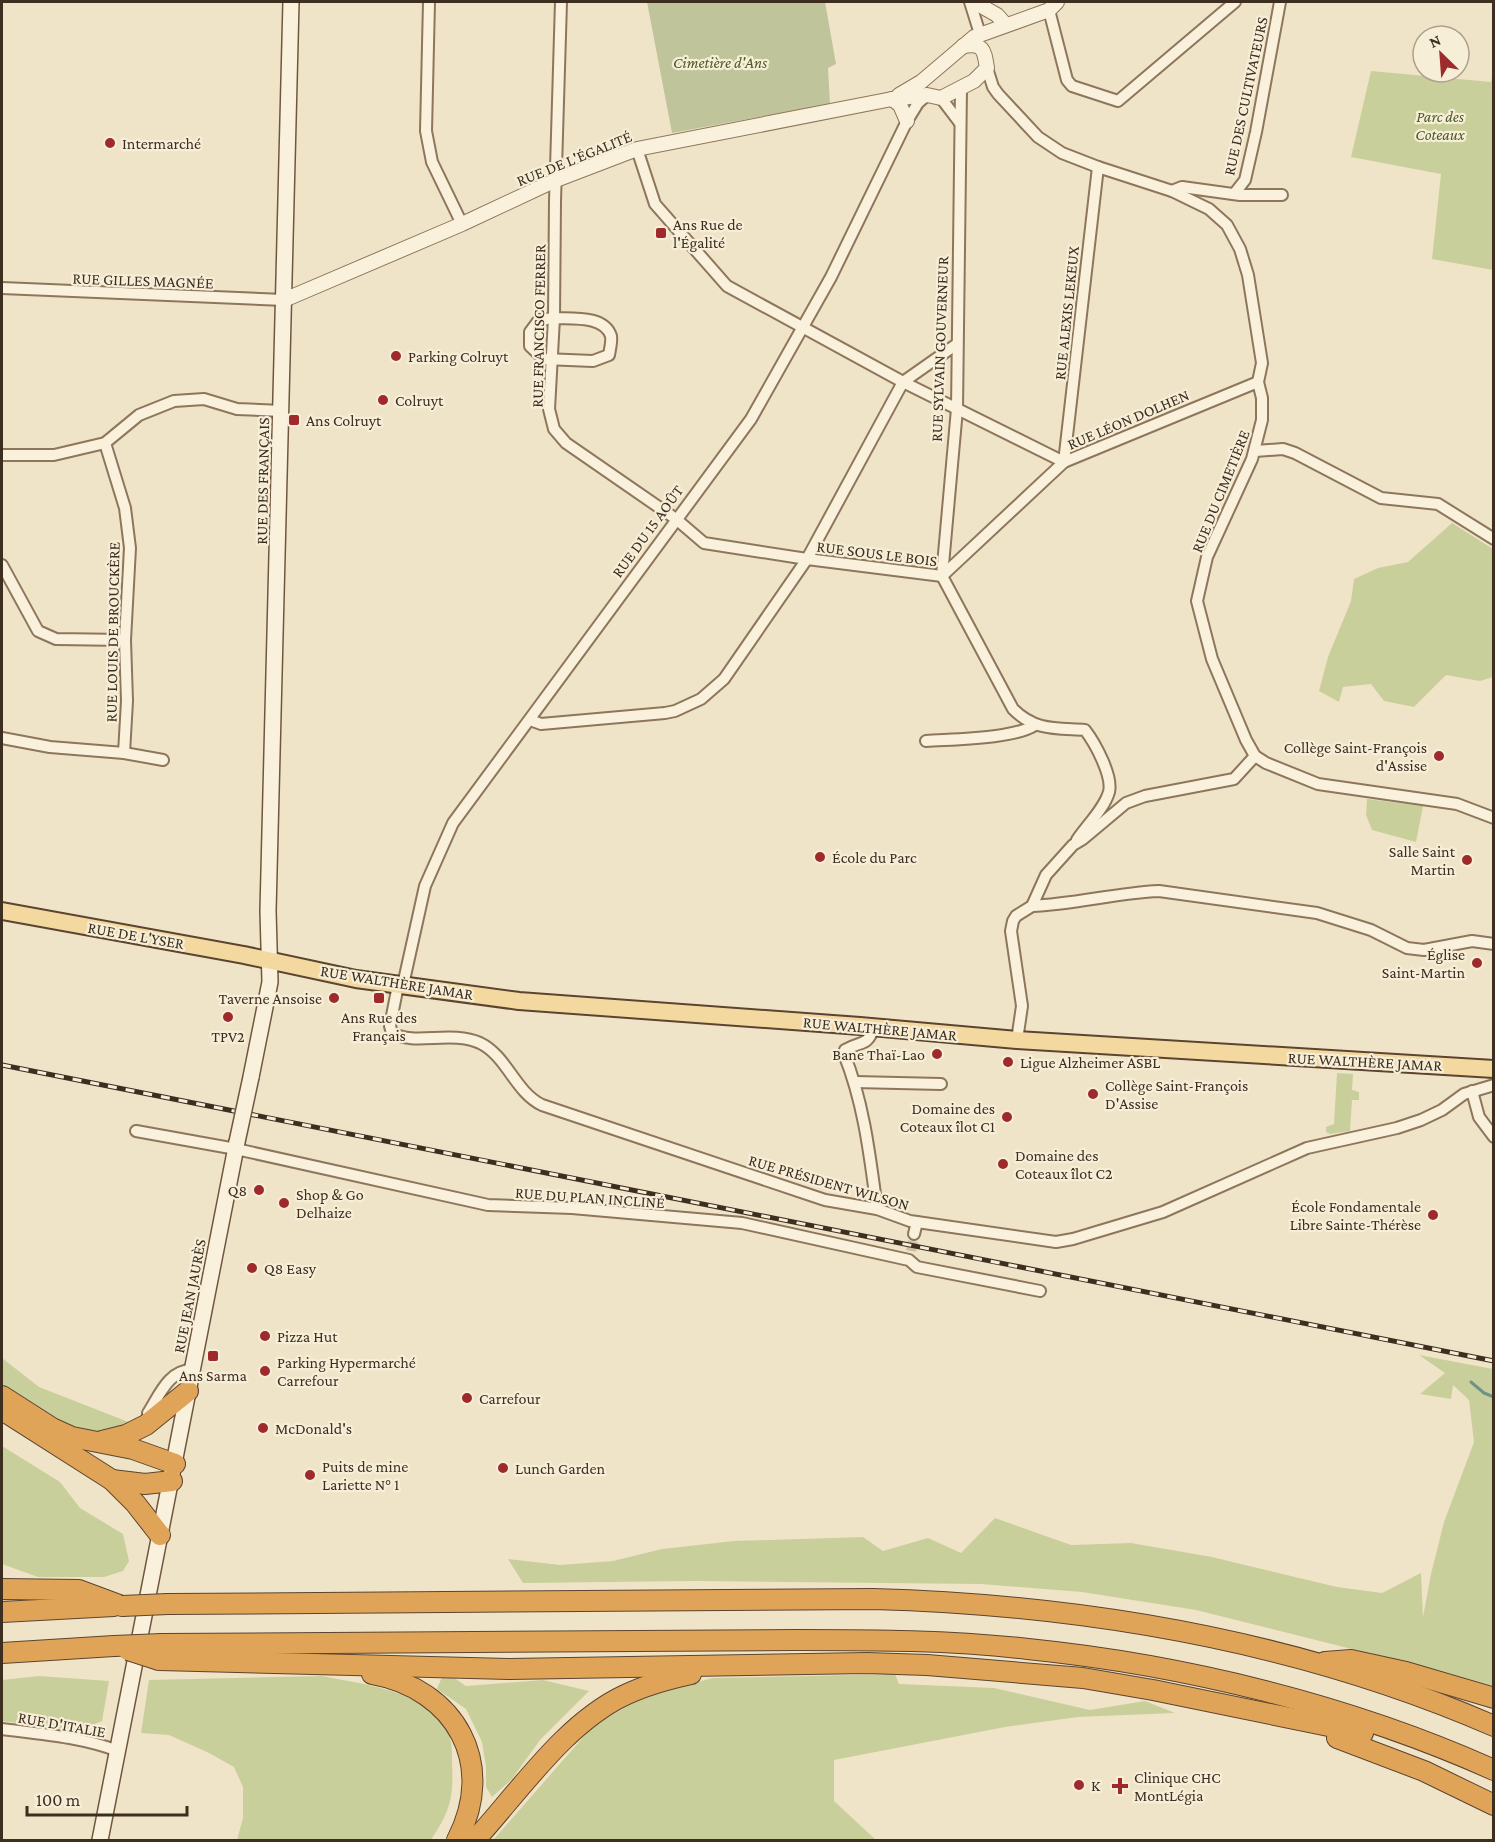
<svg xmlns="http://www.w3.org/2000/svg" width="1495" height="1842" viewBox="0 0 1495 1842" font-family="'Crimson Pro',serif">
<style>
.green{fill:#c9cf9b}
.cemetery{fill:#bfc49a}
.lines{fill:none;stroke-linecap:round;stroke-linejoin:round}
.stream{stroke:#6f938a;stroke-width:3}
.minor-tunnel{stroke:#ccc0a6;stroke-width:10;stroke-dasharray:10 5;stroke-linecap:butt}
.minor-casing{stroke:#8d765c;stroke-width:14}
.tertiary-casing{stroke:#8d765c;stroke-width:16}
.secondary-casing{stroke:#6f573f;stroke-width:18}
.primary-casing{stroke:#5b4430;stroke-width:20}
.motorway-casing{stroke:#5b4430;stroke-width:22}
.minor{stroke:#faf1dc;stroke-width:10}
.tertiary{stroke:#faf1dc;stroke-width:14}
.secondary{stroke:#faf1dc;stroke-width:15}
.primary{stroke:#f3d9a0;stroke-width:16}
.motorway{stroke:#e0a458;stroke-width:20}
.rail-casing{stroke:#3d2e20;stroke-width:5}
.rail{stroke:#f7eed8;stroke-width:3;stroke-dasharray:9;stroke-linecap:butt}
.secondary-bridge-casing{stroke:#6f573f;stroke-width:18;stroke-linecap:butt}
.motorway-bridge-casing{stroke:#5b4430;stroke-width:22;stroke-linecap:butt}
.secondary-bridge{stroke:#faf1dc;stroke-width:15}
.motorway-bridge{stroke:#e0a458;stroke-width:20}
.poi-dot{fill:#9e2a2b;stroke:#f7eed8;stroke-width:2}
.labels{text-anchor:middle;stroke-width:4.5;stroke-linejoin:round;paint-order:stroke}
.park-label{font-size:16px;font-style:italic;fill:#4d5a26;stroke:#f7eed8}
.street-label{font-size:16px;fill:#3d2e20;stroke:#f7eed8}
.poi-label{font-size:16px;fill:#3d2e20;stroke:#f7eed8;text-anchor:start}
</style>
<rect width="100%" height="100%" fill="#f0e4c8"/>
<g class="green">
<polygon points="1493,70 1493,270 1432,259 1441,174 1351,157 1371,71 1491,82"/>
<polygon points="1452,523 1493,549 1493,677 1480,681 1446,675 1414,707 1384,701 1371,684 1343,687 1339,702 1319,691 1328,657 1351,601 1354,579 1378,568 1408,562"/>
<polygon points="1367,799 1423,806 1416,842 1372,830 1366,815"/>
<polygon points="1337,1073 1353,1074 1352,1090 1359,1092 1359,1100 1352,1100 1350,1131 1330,1134 1326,1132 1326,1127 1334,1124"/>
<polygon points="1419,1355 1493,1369 1493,1690 1439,1671 1196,1610 1082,1592 981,1584 696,1581 523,1583 508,1559 560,1565 613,1561 662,1549 734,1541 863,1537 883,1551 928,1538 961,1553 995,1518 1071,1545 1131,1543 1212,1557 1337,1587 1382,1593 1421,1573 1423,1617 1431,1574 1444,1522 1474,1442 1469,1400 1453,1385 1451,1399 1420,1394 1445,1373"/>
<polygon points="2,1358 39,1387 131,1423 95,1433 65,1426 2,1384"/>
<polygon points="2,1446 60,1482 80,1508 123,1534 129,1561 123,1571 104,1577 38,1577 2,1564"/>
<polygon points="895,1674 899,1684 994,1688 1090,1710 1145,1701 1175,1713 1078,1717 1005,1727 834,1760 834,1801 876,1840 493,1840 594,1725 650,1694 713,1678"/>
<polygon points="450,1675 466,1686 543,1680 589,1691 540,1740 512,1779 492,1797 486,1787 486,1766 482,1742 466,1709 437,1689 441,1679"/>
<polygon points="39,1676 109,1681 102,1721 79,1731 2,1721 2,1680"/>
<path d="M322,1676c40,8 93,13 122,47 8,10 8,28 8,40 2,35 -2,48 -21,77h-194l6,-22v-31l-9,-20 -25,-14 -40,-18 -28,-2 8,-53z"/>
</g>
<polygon class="cemetery" points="647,2 825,2 836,64 828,68 830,104 672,133"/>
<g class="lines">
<polyline class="stream" points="1471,1382 1484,1393 1494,1397"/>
<polyline class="minor-tunnel" points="911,1251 914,1234"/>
<defs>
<g id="minor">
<polyline points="429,2 426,131 432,162 462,224"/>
<polyline points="561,2 555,201 554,318 549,409 554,429 566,443 676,519 704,543 807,559 942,576"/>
<polyline points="970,2 980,34"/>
<polyline points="1049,10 1067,80 1072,86 1118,101 1235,2"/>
<polyline points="987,68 993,87 998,94 1038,137 1062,153 1098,167 1172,191 1209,209 1227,225 1240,249 1248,275 1262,363 1258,382 1262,398 1262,420 1252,459 1207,557 1197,601 1212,659 1246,740 1255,756 1266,763 1318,784 1457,804 1494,818"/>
<polyline points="941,98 960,123"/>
<polyline points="637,149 655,204 727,286 903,382 1064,462"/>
<polyline points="1172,191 1182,187 1240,195 1282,195"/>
<polyline points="1234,194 1245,180 1256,132 1280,2"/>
<polyline points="2,288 284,300"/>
<path d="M554,318c18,1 50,-3 57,18 1,5 -1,13 -2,19l-16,6 -49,-2 -14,-13v-14l9,-12z"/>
<polyline points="1255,451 1283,449 1295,453 1381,498 1438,504 1494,539"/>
<polyline points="2,455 54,455 105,443 139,415 174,401 204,399 237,409 282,411"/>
<polyline points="1064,462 1098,167"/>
<polyline points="2,565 38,631 56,639 125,640"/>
<polyline points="942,576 957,409 961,88"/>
<polyline points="942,576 1064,462 1258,382"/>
<path d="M942,576l71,133c22,22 43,19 72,21 10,13 28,46 24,62 -5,17 -22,33 -32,48"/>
<polyline points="530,720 541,724 665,713 675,711 701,699 724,679 807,559 903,382 957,344"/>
<polyline points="2,738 50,747 124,753 127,701 125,640 130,548 125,508 105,443"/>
<path d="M926,741c27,-2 87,-2 109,-16"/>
<polyline points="124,753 163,760"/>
<path d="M1032,906c43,-2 84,-13 127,-15l158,22 54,17 36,18 17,2 48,-9 22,3"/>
<path d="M398,985l-8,41 2,7c23,13 59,-3 88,10 27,13 35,49 62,62l283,95 52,9 33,12 146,21 17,-3 90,-27 144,-64 90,-20 24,-8 21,-10 22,-16 30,-9"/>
<polyline points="403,985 425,886 453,823 751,419 831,277 907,121 918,103 927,95"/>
<path d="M874,1027c-7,21 -13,13 -29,23l-1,4c20,49 26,103 33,155"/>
<polyline points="1017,1040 1022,1006 1011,931 1013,921 1016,916 1032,906 1046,875 1073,845 1083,839 1126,803 1145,796 1234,779 1255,756"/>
<polyline points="855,1082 941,1084"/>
<polyline points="1472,1091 1479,1117 1494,1137"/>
<polyline points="136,1131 236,1149 488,1205 572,1208 742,1223 909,1260 917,1267 1040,1291"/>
<polyline points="914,1234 917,1222"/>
<path d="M148,1413c11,-17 21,-44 45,-43"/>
<path d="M2,1729c39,5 79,8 116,22"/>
</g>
<g id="tertiary">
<polyline points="974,2 997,15 1005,24"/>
<polyline points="899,95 921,82 974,37 1049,10 1057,2"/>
<polyline points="892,99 900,105 907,121"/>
<path d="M284,300l178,-76 94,-44 81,-31 255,-50 35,-4 14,3 33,-17 13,-13c-3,-18 -3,-25 -24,-22"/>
</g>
<g id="secondary">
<polyline points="251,1077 270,982 268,911 291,2"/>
<polyline points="100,1840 237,1142"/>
</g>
<polyline id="primary" points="2,911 244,955 356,979 519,1001 860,1026 1017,1040 1494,1069"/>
<g id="motorway">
<polyline points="2,1396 52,1428 72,1437 133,1449 175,1464"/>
<polyline points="2,1410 112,1480 135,1503 160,1535"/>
<polyline points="102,1441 126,1435 146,1425 188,1391"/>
<polyline points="112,1480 145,1484 172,1481"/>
<polyline points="2,1589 79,1590 122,1606"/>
<path d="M168,1604l705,-5c212,6 425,42 621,127"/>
<polyline points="2,1612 114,1606"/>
<path d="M162,1644l634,-4c77,0 155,0 232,9 157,16 321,56 466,121"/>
<polyline points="2,1653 114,1646"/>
<polyline points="159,1660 509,1669 867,1663 927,1665 1083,1678 1153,1690 1363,1733"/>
<polyline points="1325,1662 1351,1660 1406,1672 1494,1698"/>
<path d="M372,1674c84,15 125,90 85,166"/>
<polyline points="1337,1738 1424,1771 1494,1805"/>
<path d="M475,1840c44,-48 90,-117 150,-145 21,-10 43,-16 66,-21"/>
</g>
</defs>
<use href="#minor" class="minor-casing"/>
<use href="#tertiary" class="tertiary-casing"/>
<use href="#secondary" class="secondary-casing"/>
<use href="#primary" class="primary-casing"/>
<use href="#motorway" class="motorway-casing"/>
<use href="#minor" class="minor"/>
<use href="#tertiary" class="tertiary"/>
<use href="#secondary" class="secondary"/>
<use href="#primary" class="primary"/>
<use href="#motorway" class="motorway"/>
<defs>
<polyline id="rail" points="2,1065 1494,1361"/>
</defs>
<use href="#rail" class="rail-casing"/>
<use href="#rail" class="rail"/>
<defs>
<polyline id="secondary-bridge" points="237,1142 251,1077"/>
<g id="motorway-bridge">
<polyline points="122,1606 168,1604"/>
<polyline points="114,1646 162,1644"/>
<polyline points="128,1650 159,1660"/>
</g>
</defs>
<use href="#secondary-bridge" class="secondary-bridge-casing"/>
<use href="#motorway-bridge" class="motorway-bridge-casing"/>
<use href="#secondary-bridge" class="secondary-bridge"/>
<use href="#motorway-bridge" class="motorway-bridge"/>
</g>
<g class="poi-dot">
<circle cx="110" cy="143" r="6"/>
<rect x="655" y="227" width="12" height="12" rx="3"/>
<circle cx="396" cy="356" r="6"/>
<circle cx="383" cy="400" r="6"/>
<rect x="288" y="414" width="12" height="12" rx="3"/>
<circle cx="1439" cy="756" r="6"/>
<circle cx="820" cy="857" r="6"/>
<circle cx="1467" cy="860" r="6"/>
<circle cx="1477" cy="963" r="6"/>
<circle cx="334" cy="998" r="6"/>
<rect x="373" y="992" width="12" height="12" rx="3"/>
<circle cx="228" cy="1017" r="6"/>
<circle cx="937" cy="1054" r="6"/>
<circle cx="1008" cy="1062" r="6"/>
<circle cx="1093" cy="1094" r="6"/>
<circle cx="1007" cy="1117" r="6"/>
<circle cx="1003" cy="1164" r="6"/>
<circle cx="259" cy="1190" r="6"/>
<circle cx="284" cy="1203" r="6"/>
<circle cx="1433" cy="1215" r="6"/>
<circle cx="252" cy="1268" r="6"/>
<circle cx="265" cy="1336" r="6"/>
<rect x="207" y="1350" width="12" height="12" rx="3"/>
<circle cx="265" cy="1371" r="6"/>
<circle cx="467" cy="1398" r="6"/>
<circle cx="263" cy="1428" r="6"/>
<circle cx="503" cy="1468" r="6"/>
<circle cx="310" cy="1475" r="6"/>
<circle cx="1079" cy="1785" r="6"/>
<path d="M1117 1777h6v6h6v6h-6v6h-6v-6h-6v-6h6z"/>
</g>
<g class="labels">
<g class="park-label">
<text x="720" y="68">Cimetière d'Ans</text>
<text x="1440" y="122">Parc des<tspan x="1440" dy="18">Coteaux</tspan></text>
</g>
<g class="street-label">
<text transform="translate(1245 96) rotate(-78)" y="6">RUE DES CULTIVATEURS</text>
<text transform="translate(574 158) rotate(-22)" y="6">RUE DE L'ÉGALITÉ</text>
<text transform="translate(143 280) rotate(2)" y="6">RUE GILLES MAGNÉE</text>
<text transform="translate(1066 313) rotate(-84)" y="6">RUE ALEXIS LEKEUX</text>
<text transform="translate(538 326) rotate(-89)" y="6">RUE FRANCISCO FERRER</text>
<text transform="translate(939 349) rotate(-88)" y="6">RUE SYLVAIN GOUVERNEUR</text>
<text transform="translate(1128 419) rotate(-23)" y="6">RUE LÉON DOLHEN</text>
<text transform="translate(262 481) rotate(-89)" y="6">RUE DES FRANÇAIS</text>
<text transform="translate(1220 491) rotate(-68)" y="6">RUE DU CIMETIÈRE</text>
<text transform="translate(647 531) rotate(-54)" y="6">RUE DU 15 AOÛT</text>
<text transform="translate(877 553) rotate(7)" y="6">RUE SOUS LE BOIS</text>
<text transform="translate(112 632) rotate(-89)" y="6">RUE LOUIS DE BROUCKÈRE</text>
<text transform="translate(136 935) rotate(10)" y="6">RUE DE L'YSER</text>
<text transform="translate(397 982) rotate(9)" y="6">RUE WALTHÈRE JAMAR</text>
<text transform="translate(880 1028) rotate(5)" y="6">RUE WALTHÈRE JAMAR</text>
<text transform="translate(1365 1061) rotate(3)" y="6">RUE WALTHÈRE JAMAR</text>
<text transform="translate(829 1182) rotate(16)" y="6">RUE PRÉSIDENT WILSON</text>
<text transform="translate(590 1197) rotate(4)" y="6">RUE DU PLAN INCLINÉ</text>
<text transform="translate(189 1296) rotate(-79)" y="6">RUE JEAN JAURÈS</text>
<text transform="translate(62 1724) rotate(10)" y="6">RUE D'ITALIE</text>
</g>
<g class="poi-label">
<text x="122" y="149">Intermarché</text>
<text x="673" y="230">Ans Rue de<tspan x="673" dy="18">l'Égalité</tspan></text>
<text x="408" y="362">Parking Colruyt</text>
<text x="395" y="406">Colruyt</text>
<text x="306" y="426">Ans Colruyt</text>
<text x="1427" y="753" text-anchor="end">Collège Saint-François<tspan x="1427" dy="18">d'Assise</tspan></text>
<text x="1455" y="857" text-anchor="end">Salle Saint<tspan x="1455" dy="18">Martin</tspan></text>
<text x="832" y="863">École du Parc</text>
<text x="1465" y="960" text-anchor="end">Église<tspan x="1465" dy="18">Saint-Martin</tspan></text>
<text x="322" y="1004" text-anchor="end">Taverne Ansoise</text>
<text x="379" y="1023" text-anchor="middle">Ans Rue des<tspan x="379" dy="18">Français</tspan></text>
<text x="228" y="1042" text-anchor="middle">TPV2</text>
<text x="925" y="1060" text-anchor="end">Bane Thaï-Lao</text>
<text x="1020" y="1068">Ligue Alzheimer ASBL</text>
<text x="1105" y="1091">Collège Saint-François<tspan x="1105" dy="18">D'Assise</tspan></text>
<text x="995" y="1114" text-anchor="end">Domaine des<tspan x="995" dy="18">Coteaux îlot C1</tspan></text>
<text x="1015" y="1161">Domaine des<tspan x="1015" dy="18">Coteaux îlot C2</tspan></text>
<text x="247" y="1196" text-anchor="end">Q8</text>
<text x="296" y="1200">Shop &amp; Go<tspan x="296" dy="18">Delhaize</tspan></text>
<text x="1421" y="1212" text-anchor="end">École Fondamentale<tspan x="1421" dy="18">Libre Sainte-Thérèse</tspan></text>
<text x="264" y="1274">Q8 Easy</text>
<text x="277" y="1342">Pizza Hut</text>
<text x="277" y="1368">Parking Hypermarché<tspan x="277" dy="18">Carrefour</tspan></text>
<text x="213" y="1381" text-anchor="middle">Ans Sarma</text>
<text x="479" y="1404">Carrefour</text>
<text x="275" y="1434">McDonald's</text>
<text x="322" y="1472">Puits de mine<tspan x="322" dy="18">Lariette N° 1</tspan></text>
<text x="515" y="1474">Lunch Garden</text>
<text x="1134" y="1783">Clinique CHC<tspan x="1134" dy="18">MontLégia</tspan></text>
<text x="1091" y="1791">K</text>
</g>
</g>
<rect width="1495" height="1842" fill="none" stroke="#3d2e20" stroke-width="6"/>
<g transform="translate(1441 54) rotate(335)"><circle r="28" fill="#f7eed8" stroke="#ada18e" stroke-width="1.5"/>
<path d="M0-4.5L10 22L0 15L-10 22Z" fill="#9e2a2b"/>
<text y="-9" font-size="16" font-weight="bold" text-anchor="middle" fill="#3d2e20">N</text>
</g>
<path d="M27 1806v9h160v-9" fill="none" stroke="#3d2e20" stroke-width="3"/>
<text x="36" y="1806" font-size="18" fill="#3d2e20" stroke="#f7eed8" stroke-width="4.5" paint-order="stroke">100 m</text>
</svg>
